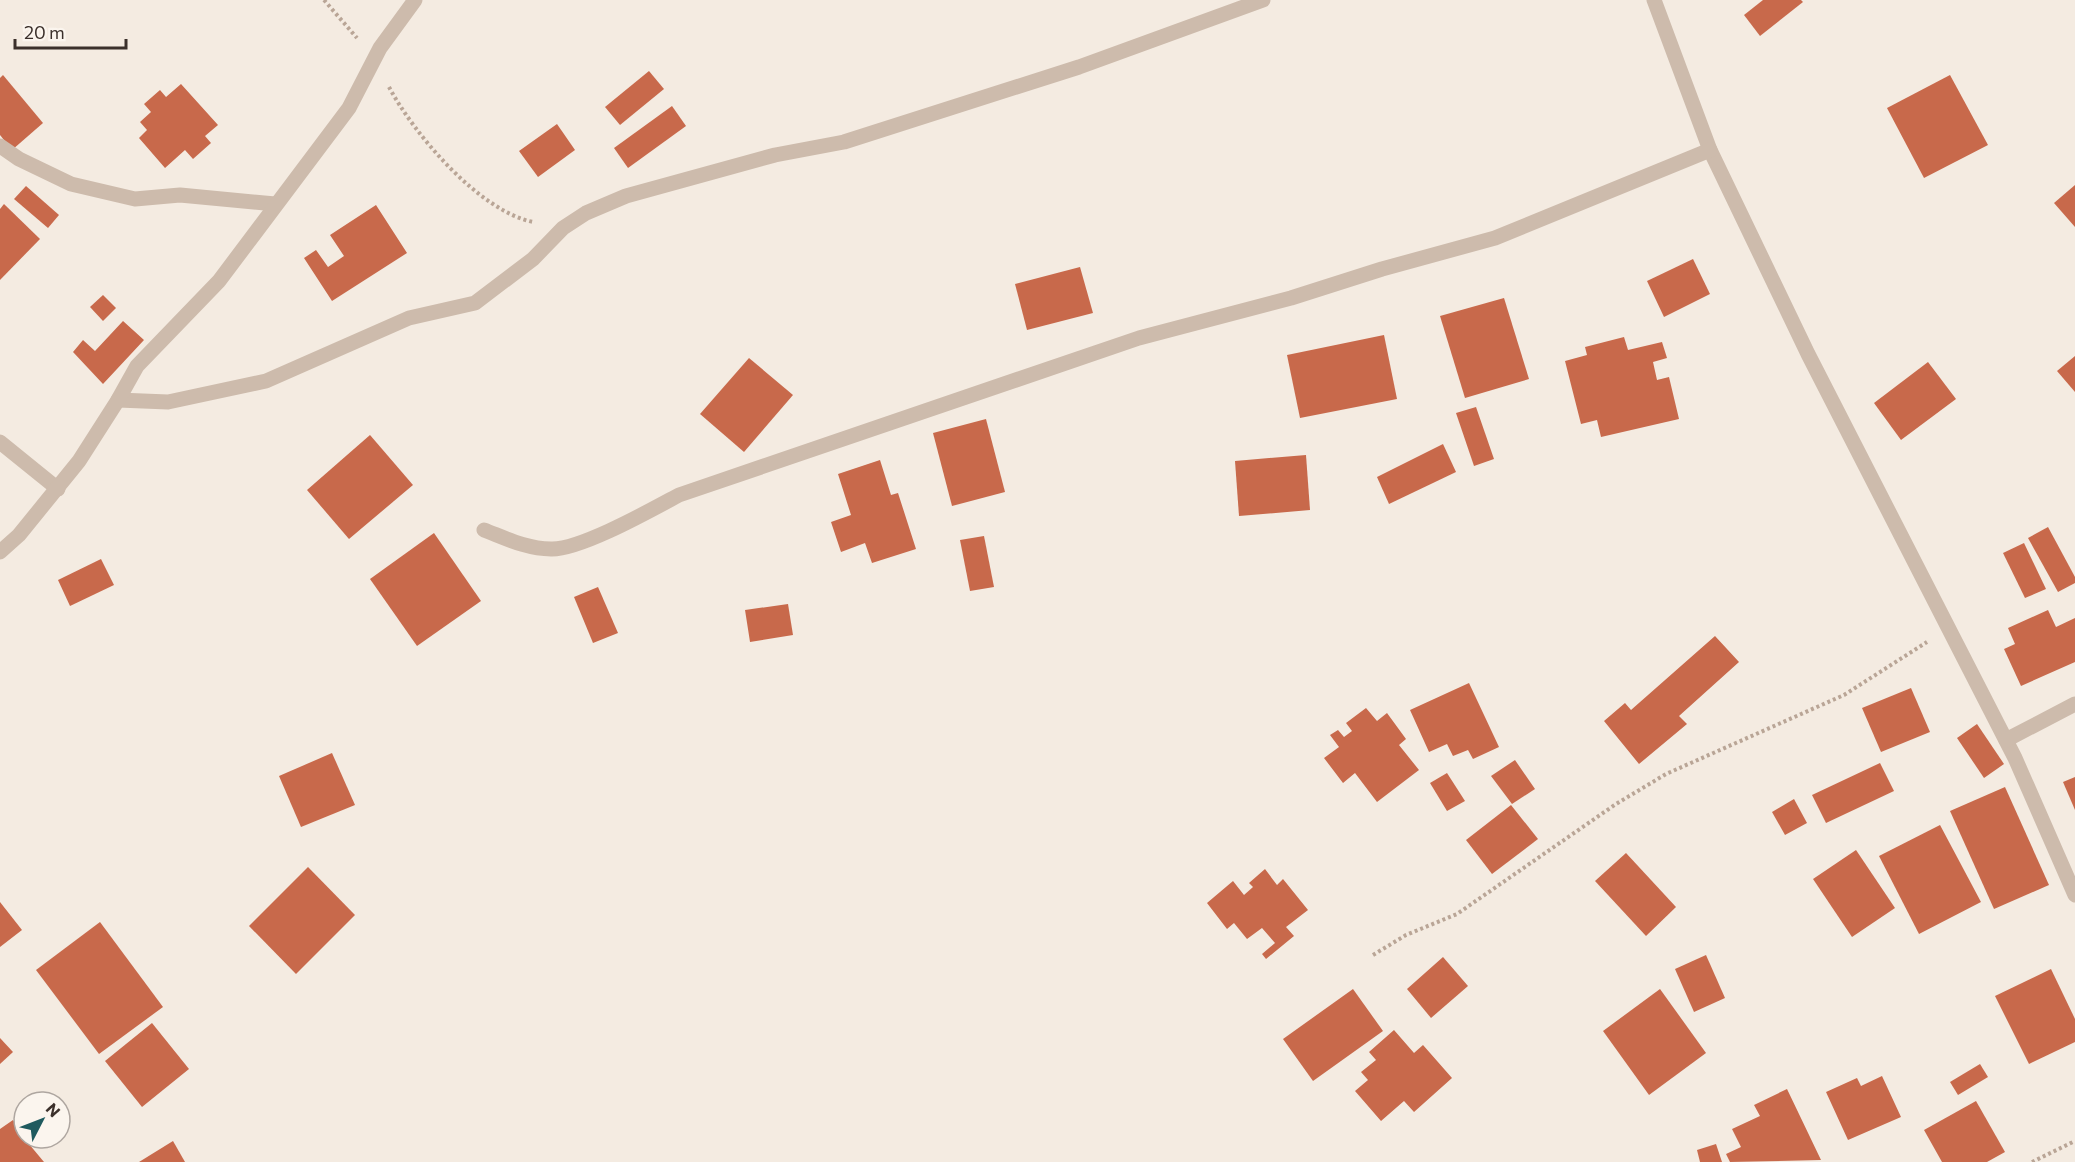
<svg xmlns="http://www.w3.org/2000/svg" width="2075" height="1162" viewBox="0 0 2075 1162" font-family="Commissioner,sans-serif">
<style>
.building{fill:#c8694b}
.lines{fill:none;stroke-linecap:round;stroke-linejoin:round}
.path{stroke:#b9a596;stroke-width:4;stroke-dasharray:3 3;stroke-linecap:butt}
.minor{stroke:#cdbbac;stroke-width:15}
</style>
<rect width="100%" height="100%" fill="#f4ebe1"/>
<g class="building">
<polygon points="1763,0 1801,0 1803,2 1760,36 1744,15"/>
<polygon points="649,71 664,89 620,125 605,107"/>
<polygon points="3,75 43,123 12,150 0,135 0,78"/>
<polygon points="1950,75 1988,145 1924,178 1887,108"/>
<polygon points="181,84 218,125 205,136 211,143 193,159 185,150 165,168 139,138 147,130 140,122 151,112 144,104 160,90 166,97"/>
<polygon points="672,106 686,126 628,168 614,148"/>
<polygon points="557,124 575,150 538,177 519,151"/>
<polygon points="2075,185 2075,227 2054,203"/>
<polygon points="26,186 59,215 48,228 14,199"/>
<polygon points="4,204 40,239 0,280 0,209"/>
<polygon points="376,205 407,253 332,301 304,258 316,250 328,267 344,256 330,235"/>
<polygon points="1693,259 1710,294 1664,317 1647,281"/>
<polygon points="1080,267 1093,313 1027,330 1015,284"/>
<polygon points="103,295 116,308 103,321 90,307"/>
<polygon points="1504,298 1529,379 1465,398 1440,316"/>
<polygon points="123,321 144,340 103,384 73,352 83,340 95,351"/>
<polygon points="1384,335 1397,399 1300,418 1287,355"/>
<polygon points="1624,337 1628,350 1662,342 1667,358 1653,362 1657,380 1669,377 1679,419 1601,437 1597,420 1581,424 1565,361 1587,355 1585,347"/>
<polygon points="2075,356 2075,392 2057,371"/>
<polygon points="749,358 793,395 744,452 700,414"/>
<polygon points="1928,362 1956,399 1901,440 1874,403"/>
<polygon points="1476,407 1494,459 1474,466 1456,413"/>
<polygon points="986,419 1005,492 952,506 933,433"/>
<polygon points="370,435 413,485 349,539 307,490"/>
<polygon points="1443,444 1456,472 1389,504 1377,477"/>
<polygon points="1306,455 1310,510 1239,516 1235,461"/>
<polygon points="880,460 891,495 898,493 916,549 872,563 865,543 841,552 831,522 851,515 838,474"/>
<polygon points="2048,527 2075,577 2075,583 2058,592 2028,538"/>
<polygon points="434,533 481,601 417,646 370,579"/>
<polygon points="984,536 994,587 970,591 960,540"/>
<polygon points="2024,543 2046,589 2025,598 2003,553"/>
<polygon points="101,559 114,585 70,606 58,580"/>
<polygon points="598,587 618,633 593,643 574,597"/>
<polygon points="788,604 793,635 750,642 745,610"/>
<polygon points="2048,610 2056,627 2075,618 2075,662 2021,686 2004,649 2015,644 2008,628"/>
<polygon points="1715,636 1739,662 1679,716 1687,724 1639,764 1604,721 1625,703 1631,710"/>
<polygon points="1469,683 1499,747 1473,759 1468,750 1453,756 1447,744 1429,752 1410,710"/>
<polygon points="1911,688 1930,732 1881,752 1862,708"/>
<polygon points="1366,708 1377,721 1387,713 1406,739 1399,745 1419,770 1377,802 1355,773 1343,783 1324,758 1339,747 1330,735 1338,730 1344,737 1352,731 1346,723"/>
<polygon points="1977,724 2004,764 1984,778 1957,738"/>
<polygon points="332,753 355,805 301,827 279,776"/>
<polygon points="1515,760 1535,789 1512,804 1491,776"/>
<polygon points="1880,763 1894,791 1826,823 1812,795"/>
<polygon points="1447,773 1465,801 1447,811 1430,783"/>
<polygon points="2075,777 2075,810 2063,782"/>
<polygon points="2005,787 2049,885 1994,909 1950,811"/>
<polygon points="1794,799 1807,823 1785,835 1772,812"/>
<polygon points="1511,805 1538,839 1492,874 1466,840"/>
<polygon points="1940,825 1981,902 1919,934 1879,856"/>
<polygon points="1856,850 1895,908 1852,937 1813,879"/>
<polygon points="1626,853 1676,907 1646,936 1595,881"/>
<polygon points="308,867 355,915 296,974 249,926"/>
<polygon points="1265,869 1277,885 1283,879 1308,910 1286,927 1294,936 1266,959 1262,954 1275,943 1262,928 1247,939 1234,923 1227,929 1207,903 1233,881 1244,895 1253,887 1249,883"/>
<polygon points="0,902 22,930 0,947"/>
<polygon points="100,922 163,1007 99,1054 36,970"/>
<polygon points="1706,955 1725,998 1694,1012 1675,969"/>
<polygon points="1443,957 1468,986 1431,1018 1407,989"/>
<polygon points="2051,969 2075,1019 2075,1042 2029,1064 1995,996"/>
<polygon points="1353,989 1383,1031 1313,1081 1283,1039"/>
<polygon points="1660,989 1706,1053 1649,1095 1603,1031"/>
<polygon points="152,1023 189,1069 142,1107 105,1061"/>
<polygon points="1394,1030 1414,1053 1423,1045 1452,1078 1414,1112 1404,1101 1381,1121 1355,1091 1368,1080 1361,1072 1376,1060 1369,1052"/>
<polygon points="0,1038 13,1052 0,1064"/>
<polygon points="1980,1064 1988,1077 1958,1095 1950,1082"/>
<polygon points="1882,1076 1901,1117 1848,1140 1826,1092 1857,1078 1861,1086"/>
<polygon points="1787,1089 1821,1160 1730,1162 1726,1154 1741,1147 1732,1129 1760,1116 1754,1105"/>
<polygon points="1976,1101 2005,1152 1987,1162 1942,1162 1924,1130"/>
<polygon points="13,1120 24,1138 44,1162 0,1162 0,1129"/>
<polygon points="173,1141 185,1162 139,1162"/>
<polygon points="1716,1144 1722,1162 1700,1162 1697,1150"/>
</g>
<g class="lines">
<g class="path">
<polyline points="324,0 357,38"/>
<path d="M389,87c25,47 90,124 144,135"/>
<polyline points="1373,955 1406,935 1457,914 1616,804 1666,774 1844,695 1927,642"/>
<polyline points="2032,1162 2075,1141"/>
</g>
<g class="minor">
<polyline points="1654,0 1710,150 1808,354 2015,758 2075,895"/>
<polyline points="0,146 19,159 71,184 135,199 180,195 275,204"/>
<polyline points="118,400 168,402 266,381 409,318 475,303 533,259 563,228 586,213 626,196 775,155 844,142 1079,67 1263,0"/>
<polyline points="0,442 58,489"/>
<path d="M484,530c21,8 43,19 67,19 29,1 100,-39 128,-54l460,-157 152,-40 91,-29 113,-31 215,-88"/>
<polyline points="0,552 19,535 79,461 118,400 137,366 219,281 349,108 380,48 415,0"/>
<polyline points="2006,740 2075,704"/>
</g>
</g>
<g transform="translate(42 1120) rotate(48)"><circle r="28" fill="#fbf5ee" stroke="#aea6a0" stroke-width="1.5"/>
<path d="M0-4.5L10 22L0 15L-10 22Z" fill="#1f5a5e"/>
<text y="-9" font-size="16" font-weight="bold" text-anchor="middle" fill="#3b302b">N</text>
</g>
<path d="M15 39v9h111v-9" fill="none" stroke="#3b302b" stroke-width="3"/>
<text x="24" y="39" font-size="18" fill="#3b302b" stroke="#fbf5ee" stroke-width="4.5" paint-order="stroke">20 m</text>
</svg>
